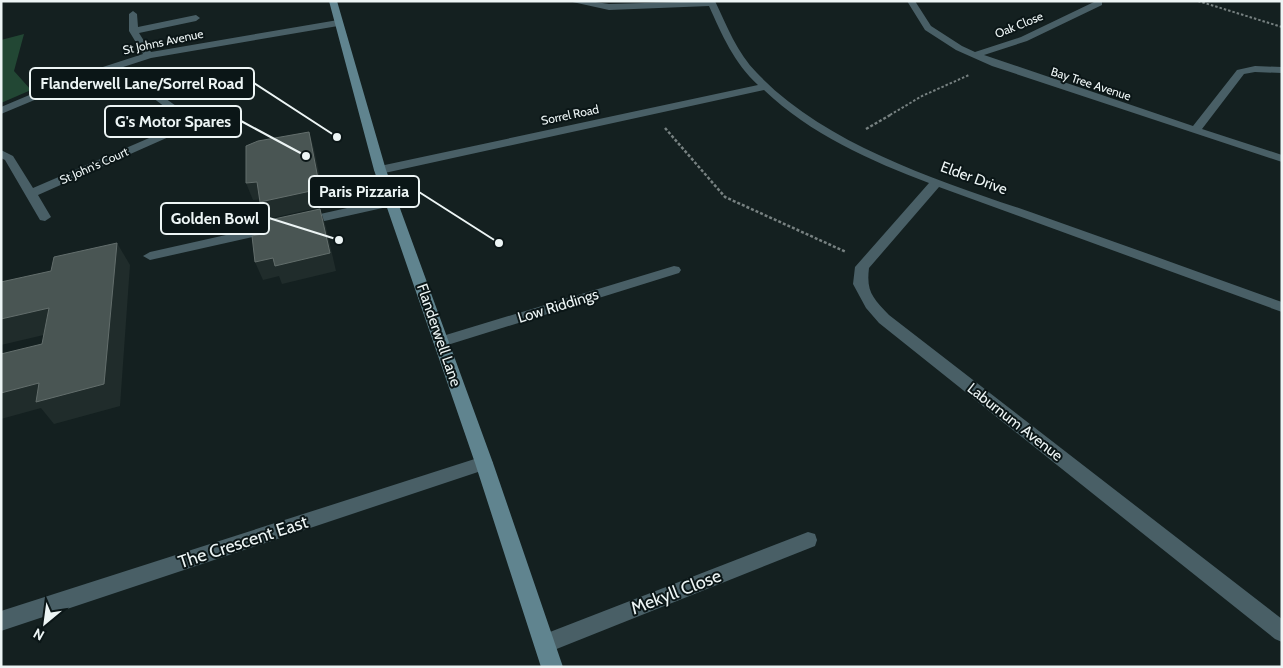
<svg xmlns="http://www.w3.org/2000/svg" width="1283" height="668" viewBox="0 0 1283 668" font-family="Cabin,sans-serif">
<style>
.green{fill:#224734}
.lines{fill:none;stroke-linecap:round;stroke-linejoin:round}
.path-far1{stroke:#778181;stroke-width:2;stroke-dasharray:2.5 2;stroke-linecap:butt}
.path{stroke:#778181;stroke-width:2.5;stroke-dasharray:3 2;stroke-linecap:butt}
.lane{fill:#495f66;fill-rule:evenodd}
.street{fill:#495f66;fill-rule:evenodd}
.secondary{fill:#60848f;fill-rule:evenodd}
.shaded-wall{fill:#202c2b}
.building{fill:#495553;stroke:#636e6c}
.labels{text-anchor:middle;stroke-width:4;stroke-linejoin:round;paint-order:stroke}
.far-street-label{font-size:12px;fill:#edf5f5;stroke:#0b1617}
.street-label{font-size:15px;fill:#edf5f5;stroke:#0b1617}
.near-street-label{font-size:18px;fill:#edf5f5;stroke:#0b1617}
.leader{fill:none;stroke:#edf5f5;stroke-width:2}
.callout-dot{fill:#edf5f5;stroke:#0b1617;stroke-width:2}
.callout{fill:#0b1617;stroke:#edf5f5;stroke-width:2}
.callout-label{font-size:16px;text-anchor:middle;font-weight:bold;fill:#edf5f5}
</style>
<rect width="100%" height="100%" fill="#142020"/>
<polygon class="green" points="24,34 14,71 31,90 1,103 1,40"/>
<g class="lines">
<g class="path-far1">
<polyline points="1198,1 1282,27"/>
<polyline points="890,115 922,96 969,75"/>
</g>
<g class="path">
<polyline points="665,128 725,197 846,252"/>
<polyline points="866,129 892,114"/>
</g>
<g class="lane">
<polygon points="137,78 197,121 198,123 197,125 189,125 133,83 133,79"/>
<polygon points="392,198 396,199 398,202 396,205 150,260 143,256 150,252"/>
</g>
<g class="street">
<path d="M568,1h21l20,3 106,-3c12,25 22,52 42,72 73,77 195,111 293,146 77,27 154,55 232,83v10l-343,-125 -70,81c-3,24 4,30 20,47l393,304v23l-7,-3 -396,-316 -13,-15 -13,-24 2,-17 74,-84c-58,-22 -119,-49 -165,-93l-384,84 -4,-1 -2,-3 6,-4 378,-81c-24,-22 -36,-50 -49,-79l-100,4z"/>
<polygon points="907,1 915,1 931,26 962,46 975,52 1021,37 1096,1 1102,1 1102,5 1027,41 984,55 1193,126 1237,70 1255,66 1282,67 1282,73 1255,72 1244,74 1202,129 1282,155 1282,162 992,66 956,50 925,30"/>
<polygon points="133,11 137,14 138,27 196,15 200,18 196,21 139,33 151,52 338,20 342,23 338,26 151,58 80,81 1,114 1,107 72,77 143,54 129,31 129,14"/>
<polygon points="212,111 217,114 216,116 38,195 51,217 45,221 40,220 5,160 1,158 1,150 13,156 33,188"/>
<polygon points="674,266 679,267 681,270 679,273 441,347 436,346 433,342 436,338"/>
<polygon points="484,456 490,458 493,463 490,468 1,631 1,611"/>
<polygon points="808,532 815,534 817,540 815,546 544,654 537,651 534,644 537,637"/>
</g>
<polygon class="secondary" points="329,1 337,1 386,170 493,463 563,667 541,667 475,463 374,170"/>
</g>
<g class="shaded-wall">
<polygon points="309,132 314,149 326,206 267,219 260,202"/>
<polygon points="257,182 264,199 253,200 246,183"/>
<polygon points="320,209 326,227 336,271 282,284 279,276 263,280 255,262"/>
<polygon points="117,243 130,265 120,406 54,424 41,408 1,419 1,393 39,383"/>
<polygon points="49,308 65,330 1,345 1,319"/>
</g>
<g class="building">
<polygon points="309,132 320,189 260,202 257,182 246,183 246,146 258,141"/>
<polygon points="320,209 330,253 275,266 273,258 255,262 252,236 267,233 265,221"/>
<polygon points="117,243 104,384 36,402 39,383 1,393 1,354 42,344 49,308 1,319 1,282 51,271 54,257"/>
</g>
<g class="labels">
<g class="far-street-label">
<text transform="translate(1019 25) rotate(-22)" y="4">Oak Close</text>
<text transform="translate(163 42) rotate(-12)" y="4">St Johns Avenue</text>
<text transform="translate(1091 84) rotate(18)" y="4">Bay Tree Avenue</text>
<text transform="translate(570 115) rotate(-12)" y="4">Sorrel Road</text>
<text transform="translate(94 166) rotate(-24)" y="4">St John's Court</text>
</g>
<g class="street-label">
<text transform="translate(974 178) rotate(20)" y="5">Elder Drive</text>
<text transform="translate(558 306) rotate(-17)" y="5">Low Riddings</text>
<text transform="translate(439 335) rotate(71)" y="5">Flanderwell Lane</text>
<text transform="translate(1015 422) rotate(38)" y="5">Laburnum Avenue</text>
</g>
<g class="near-street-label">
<text transform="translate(243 542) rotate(-18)" y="6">The Crescent East</text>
<text transform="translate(676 592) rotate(-21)" y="6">Mekyll Close</text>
</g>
</g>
<path class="leader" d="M337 137L254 83M306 156L241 121M499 243L419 192M339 240L269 218"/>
<g class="callout-dot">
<circle cx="337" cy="137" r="5"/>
<circle cx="306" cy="156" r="5"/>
<circle cx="499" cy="243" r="5"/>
<circle cx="339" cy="240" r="5"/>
</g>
<g class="callout">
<rect x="30" y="68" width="224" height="31" rx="5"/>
<rect x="105" y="106" width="136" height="31" rx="5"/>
<rect x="309" y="176" width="110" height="31" rx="5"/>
<rect x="161" y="203" width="108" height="31" rx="5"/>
</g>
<g class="callout-label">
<text x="142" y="89">Flanderwell Lane/Sorrel Road</text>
<text x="173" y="127">G's Motor Spares</text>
<text x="364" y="197">Paris Pizzaria</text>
<text x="215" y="224">Golden Bowl</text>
</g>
<rect width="1283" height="668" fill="none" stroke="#edf5f5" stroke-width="5"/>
<g transform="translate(45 623) rotate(209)" stroke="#0b1617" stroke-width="4" paint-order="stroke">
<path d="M0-4L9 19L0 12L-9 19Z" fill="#edf5f5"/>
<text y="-8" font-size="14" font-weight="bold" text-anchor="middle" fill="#edf5f5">N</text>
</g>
</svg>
